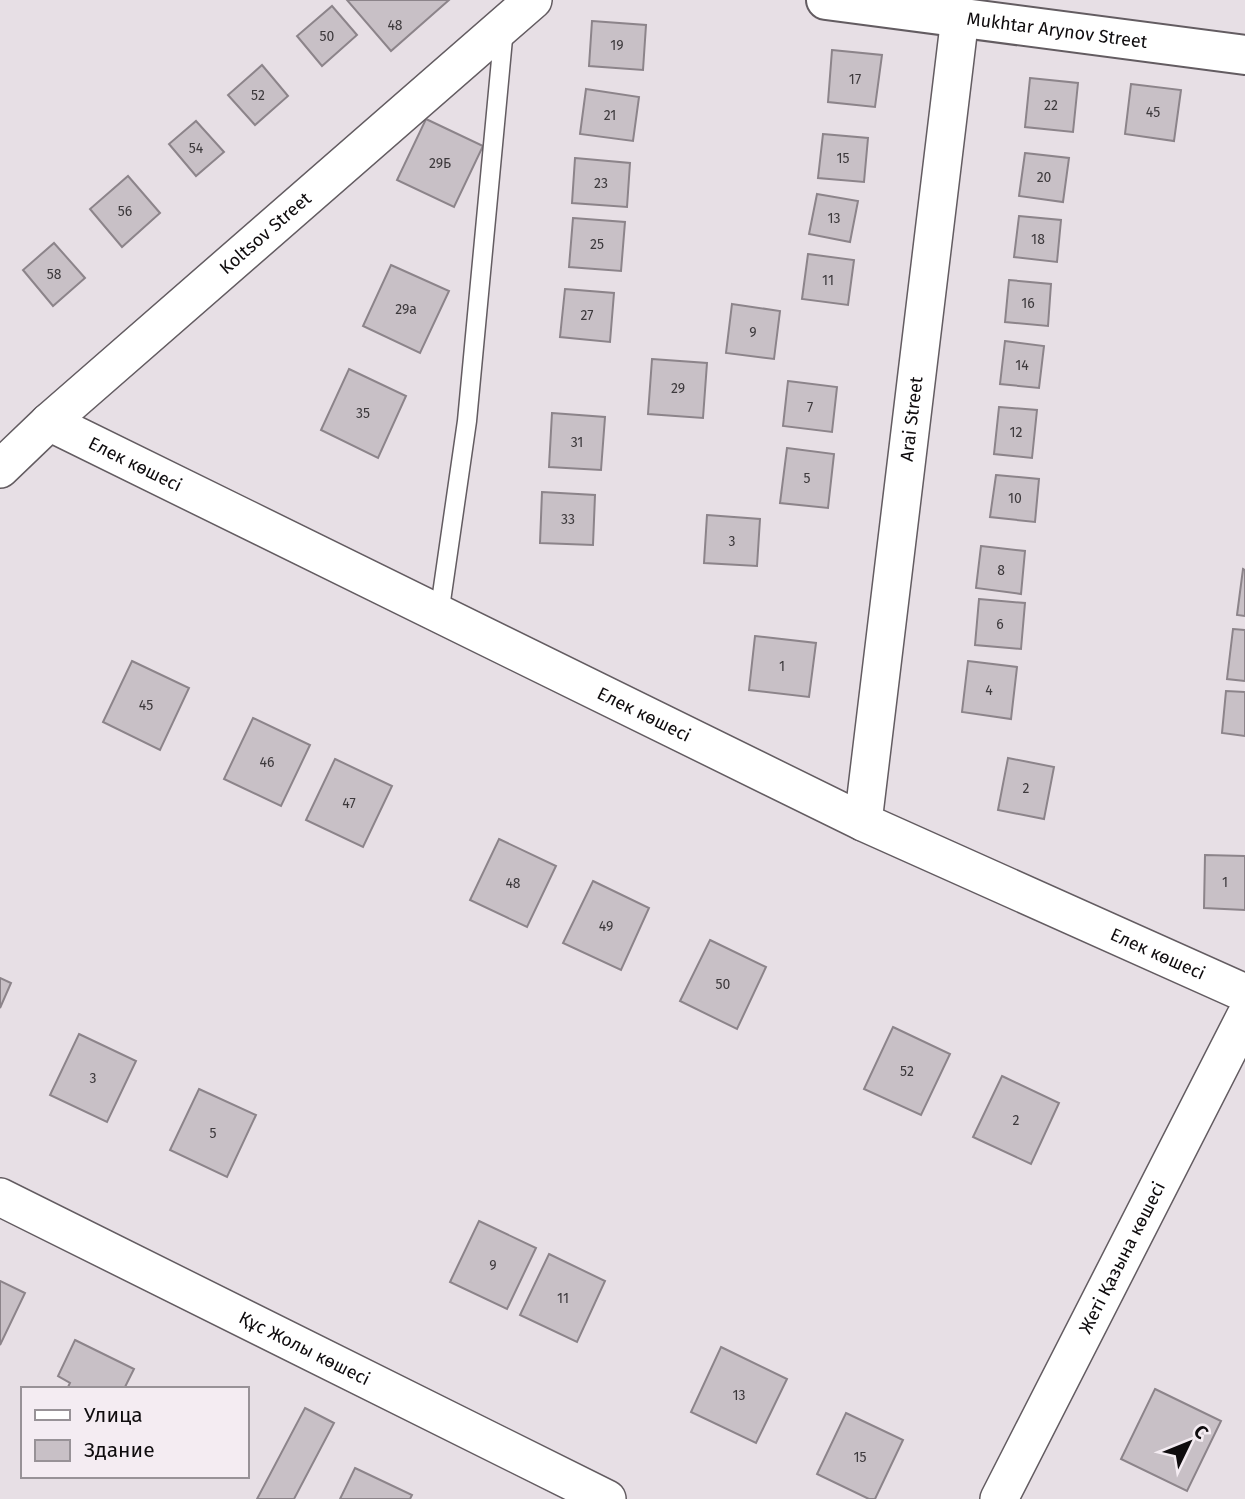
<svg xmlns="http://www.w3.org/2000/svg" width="1245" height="1499" viewBox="0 0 1245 1499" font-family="'Fira Sans',sans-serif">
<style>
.building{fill:#c8c0c6;stroke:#8c848a;stroke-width:2}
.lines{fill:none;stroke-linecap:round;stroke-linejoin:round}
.service-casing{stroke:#635c61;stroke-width:21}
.minor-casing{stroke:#635c61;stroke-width:40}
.tertiary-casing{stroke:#635c61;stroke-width:42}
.service{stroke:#fff;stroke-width:18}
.minor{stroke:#fff;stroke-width:37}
.tertiary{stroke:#fff;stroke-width:38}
.labels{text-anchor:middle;stroke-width:5;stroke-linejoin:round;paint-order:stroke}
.number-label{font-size:14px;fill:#3d393c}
.street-label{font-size:18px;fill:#0f0c0e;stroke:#f4ecf2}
</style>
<rect width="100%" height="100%" fill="#e7dfe5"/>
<g class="building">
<polygon points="347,0 449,0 391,51"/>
<polygon points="332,6 357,35 322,66 297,36"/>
<polygon points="592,21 646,25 643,70 589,66"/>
<polygon points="832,50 882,55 875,107 828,102"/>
<polygon points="262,65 288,96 255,125 228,95"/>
<polygon points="1030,78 1078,83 1073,132 1025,127"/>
<polygon points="1131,84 1181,90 1174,141 1125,134"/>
<polygon points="586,89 639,97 633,141 580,134"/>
<polygon points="426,119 483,146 454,207 397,180"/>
<polygon points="196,121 224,152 196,176 169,144"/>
<polygon points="823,134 868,138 864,182 818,178"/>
<polygon points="1025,153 1069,158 1063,202 1019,196"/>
<polygon points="575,158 630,163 627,207 572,203"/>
<polygon points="128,176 160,213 122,247 90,209"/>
<polygon points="817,194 858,201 850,242 809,234"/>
<polygon points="1019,216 1061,220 1057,262 1014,257"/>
<polygon points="573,218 625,222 621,271 569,267"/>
<polygon points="54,243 85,278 53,306 23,270"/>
<polygon points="808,254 854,260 848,305 802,299"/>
<polygon points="391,265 449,291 420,353 363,326"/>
<polygon points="1009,280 1051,284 1048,326 1005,322"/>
<polygon points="565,289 614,293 610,342 560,337"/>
<polygon points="732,304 780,311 774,359 726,353"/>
<polygon points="1005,341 1044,346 1039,388 1000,384"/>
<polygon points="652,359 707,363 703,418 648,414"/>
<polygon points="349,369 406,396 378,458 321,430"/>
<polygon points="788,381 837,387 832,432 783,426"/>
<polygon points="999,407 1037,410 1032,458 994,454"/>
<polygon points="552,413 605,417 601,470 549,467"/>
<polygon points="787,448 834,454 828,508 780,503"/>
<polygon points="996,475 1039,479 1035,522 990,517"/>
<polygon points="542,492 595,495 593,545 540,543"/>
<polygon points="707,515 760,519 757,566 704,563"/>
<polygon points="981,546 1025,551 1021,594 976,588"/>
<polygon points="1243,569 1245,570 1245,616 1237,615"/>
<polygon points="979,599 1025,603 1021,649 975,645"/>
<polygon points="1233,629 1245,630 1245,681 1227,679"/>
<polygon points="755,636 816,643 809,697 749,690"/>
<polygon points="132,661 189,688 160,750 103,722"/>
<polygon points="968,661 1017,667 1011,719 962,712"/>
<polygon points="1226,691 1245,692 1245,736 1222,733"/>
<polygon points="253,718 310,745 281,806 224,779"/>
<polygon points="1008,758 1054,767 1044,819 998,810"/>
<polygon points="335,759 392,786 363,847 306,820"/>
<polygon points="499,839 556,866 527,927 470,900"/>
<polygon points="1205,855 1245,856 1245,910 1204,908"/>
<polygon points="593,881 649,908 621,970 563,943"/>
<polygon points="710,940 766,967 737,1029 680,1001"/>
<polygon points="0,978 11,983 0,1008"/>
<polygon points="893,1027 950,1054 921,1115 864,1089"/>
<polygon points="79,1034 136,1061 107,1122 50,1095"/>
<polygon points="1002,1076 1059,1103 1031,1164 973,1137"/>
<polygon points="199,1089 256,1115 227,1177 170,1150"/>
<polygon points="479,1221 536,1248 507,1309 450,1282"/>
<polygon points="549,1254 605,1281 577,1342 520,1315"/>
<polygon points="0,1281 25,1293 0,1345"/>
<polygon points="75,1340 134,1369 124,1389 67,1389 70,1383 58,1376"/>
<polygon points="721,1347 787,1379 756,1443 691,1412"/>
<polygon points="1155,1389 1221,1421 1187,1491 1121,1459"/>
<polygon points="305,1408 334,1423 294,1499 257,1499"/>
<polygon points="846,1413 903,1440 875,1499 869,1499 817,1474"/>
<polygon points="355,1468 412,1495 410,1499 340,1499"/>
</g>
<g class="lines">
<defs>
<polyline id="service" points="439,615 467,421 504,28"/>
<g id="minor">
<path id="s1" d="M49,422l814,400 382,171"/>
<path id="s2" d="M0,469l49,-47 484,-422"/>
<path id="s3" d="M863,822l97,-805"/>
<path id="s4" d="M0,1197l607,302"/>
<path id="s5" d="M999,1499l246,-482"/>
</g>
<g id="tertiary">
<path id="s6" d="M826,0l419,55"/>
</g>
</defs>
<use href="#service" class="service-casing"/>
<use href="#minor" class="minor-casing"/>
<use href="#tertiary" class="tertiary-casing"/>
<use href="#service" class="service"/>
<use href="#minor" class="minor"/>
<use href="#tertiary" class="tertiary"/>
</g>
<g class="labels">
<g class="number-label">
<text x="395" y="30">48</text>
<text x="327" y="41">50</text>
<text x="617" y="50">19</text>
<text x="855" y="84">17</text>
<text x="258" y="100">52</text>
<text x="1051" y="110">22</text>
<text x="1153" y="117">45</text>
<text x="610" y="120">21</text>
<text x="196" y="153">54</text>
<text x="843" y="163">15</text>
<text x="440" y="168">29Б</text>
<text x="1044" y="182">20</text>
<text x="601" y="188">23</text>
<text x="125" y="216">56</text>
<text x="834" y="223">13</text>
<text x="1038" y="244">18</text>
<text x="597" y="249">25</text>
<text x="54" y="279">58</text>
<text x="828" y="285">11</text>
<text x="1028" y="308">16</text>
<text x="406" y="314">29а</text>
<text x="587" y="320">27</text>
<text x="753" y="337">9</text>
<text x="1022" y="370">14</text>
<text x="678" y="393">29</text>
<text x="810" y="412">7</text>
<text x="363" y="418">35</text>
<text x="1016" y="437">12</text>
<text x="577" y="447">31</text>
<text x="807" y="483">5</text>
<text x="1015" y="503">10</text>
<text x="568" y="524">33</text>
<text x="732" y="546">3</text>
<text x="1001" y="575">8</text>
<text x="1000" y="629">6</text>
<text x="782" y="671">1</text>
<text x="989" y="695">4</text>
<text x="146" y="710">45</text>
<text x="267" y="767">46</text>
<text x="1026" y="793">2</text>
<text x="349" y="808">47</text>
<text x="1225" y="887">1</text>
<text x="513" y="888">48</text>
<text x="606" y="931">49</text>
<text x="723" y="989">50</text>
<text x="907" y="1076">52</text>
<text x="93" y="1083">3</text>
<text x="1016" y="1125">2</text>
<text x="213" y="1138">5</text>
<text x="493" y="1270">9</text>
<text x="563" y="1303">11</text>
<text x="739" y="1400">13</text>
<text x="860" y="1462">15</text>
</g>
<g class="street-label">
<text dy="6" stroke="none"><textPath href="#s6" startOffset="233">Mukhtar Arynov Street</textPath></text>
<text dy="6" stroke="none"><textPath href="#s2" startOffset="355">Koltsov Street</textPath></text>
<text dy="6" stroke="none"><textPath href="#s3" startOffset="406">Arai Street</textPath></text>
<text dy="6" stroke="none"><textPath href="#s1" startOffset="96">Елек көшесі</textPath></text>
<text dy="6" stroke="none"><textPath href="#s1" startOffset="663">Елек көшесі</textPath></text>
<text dy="6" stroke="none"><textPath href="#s1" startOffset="1230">Елек көшесі</textPath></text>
<text dy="6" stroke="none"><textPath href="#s5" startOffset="271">Жеті Қазына көшесі</textPath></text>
<text dy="6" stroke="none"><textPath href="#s4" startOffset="340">Құс Жолы көшесі</textPath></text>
</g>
</g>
<rect x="21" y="1387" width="228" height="91" fill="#f4ecf2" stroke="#989297" stroke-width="2"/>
<rect x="35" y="1410" width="35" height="10" fill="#ffffff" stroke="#989297" stroke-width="2"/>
<text x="84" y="1422" font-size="21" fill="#0f0c0e">Улица</text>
<rect x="35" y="1440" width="35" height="21" fill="#c8c0c6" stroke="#989297" stroke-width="2"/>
<text x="84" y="1457" font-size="21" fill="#0f0c0e">Здание</text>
<g transform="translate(1189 1443) rotate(47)" stroke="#f4ecf2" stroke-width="5" paint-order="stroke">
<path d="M0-5L12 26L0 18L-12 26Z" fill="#0f0c0e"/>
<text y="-10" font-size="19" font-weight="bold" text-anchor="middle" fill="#0f0c0e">С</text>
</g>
</svg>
